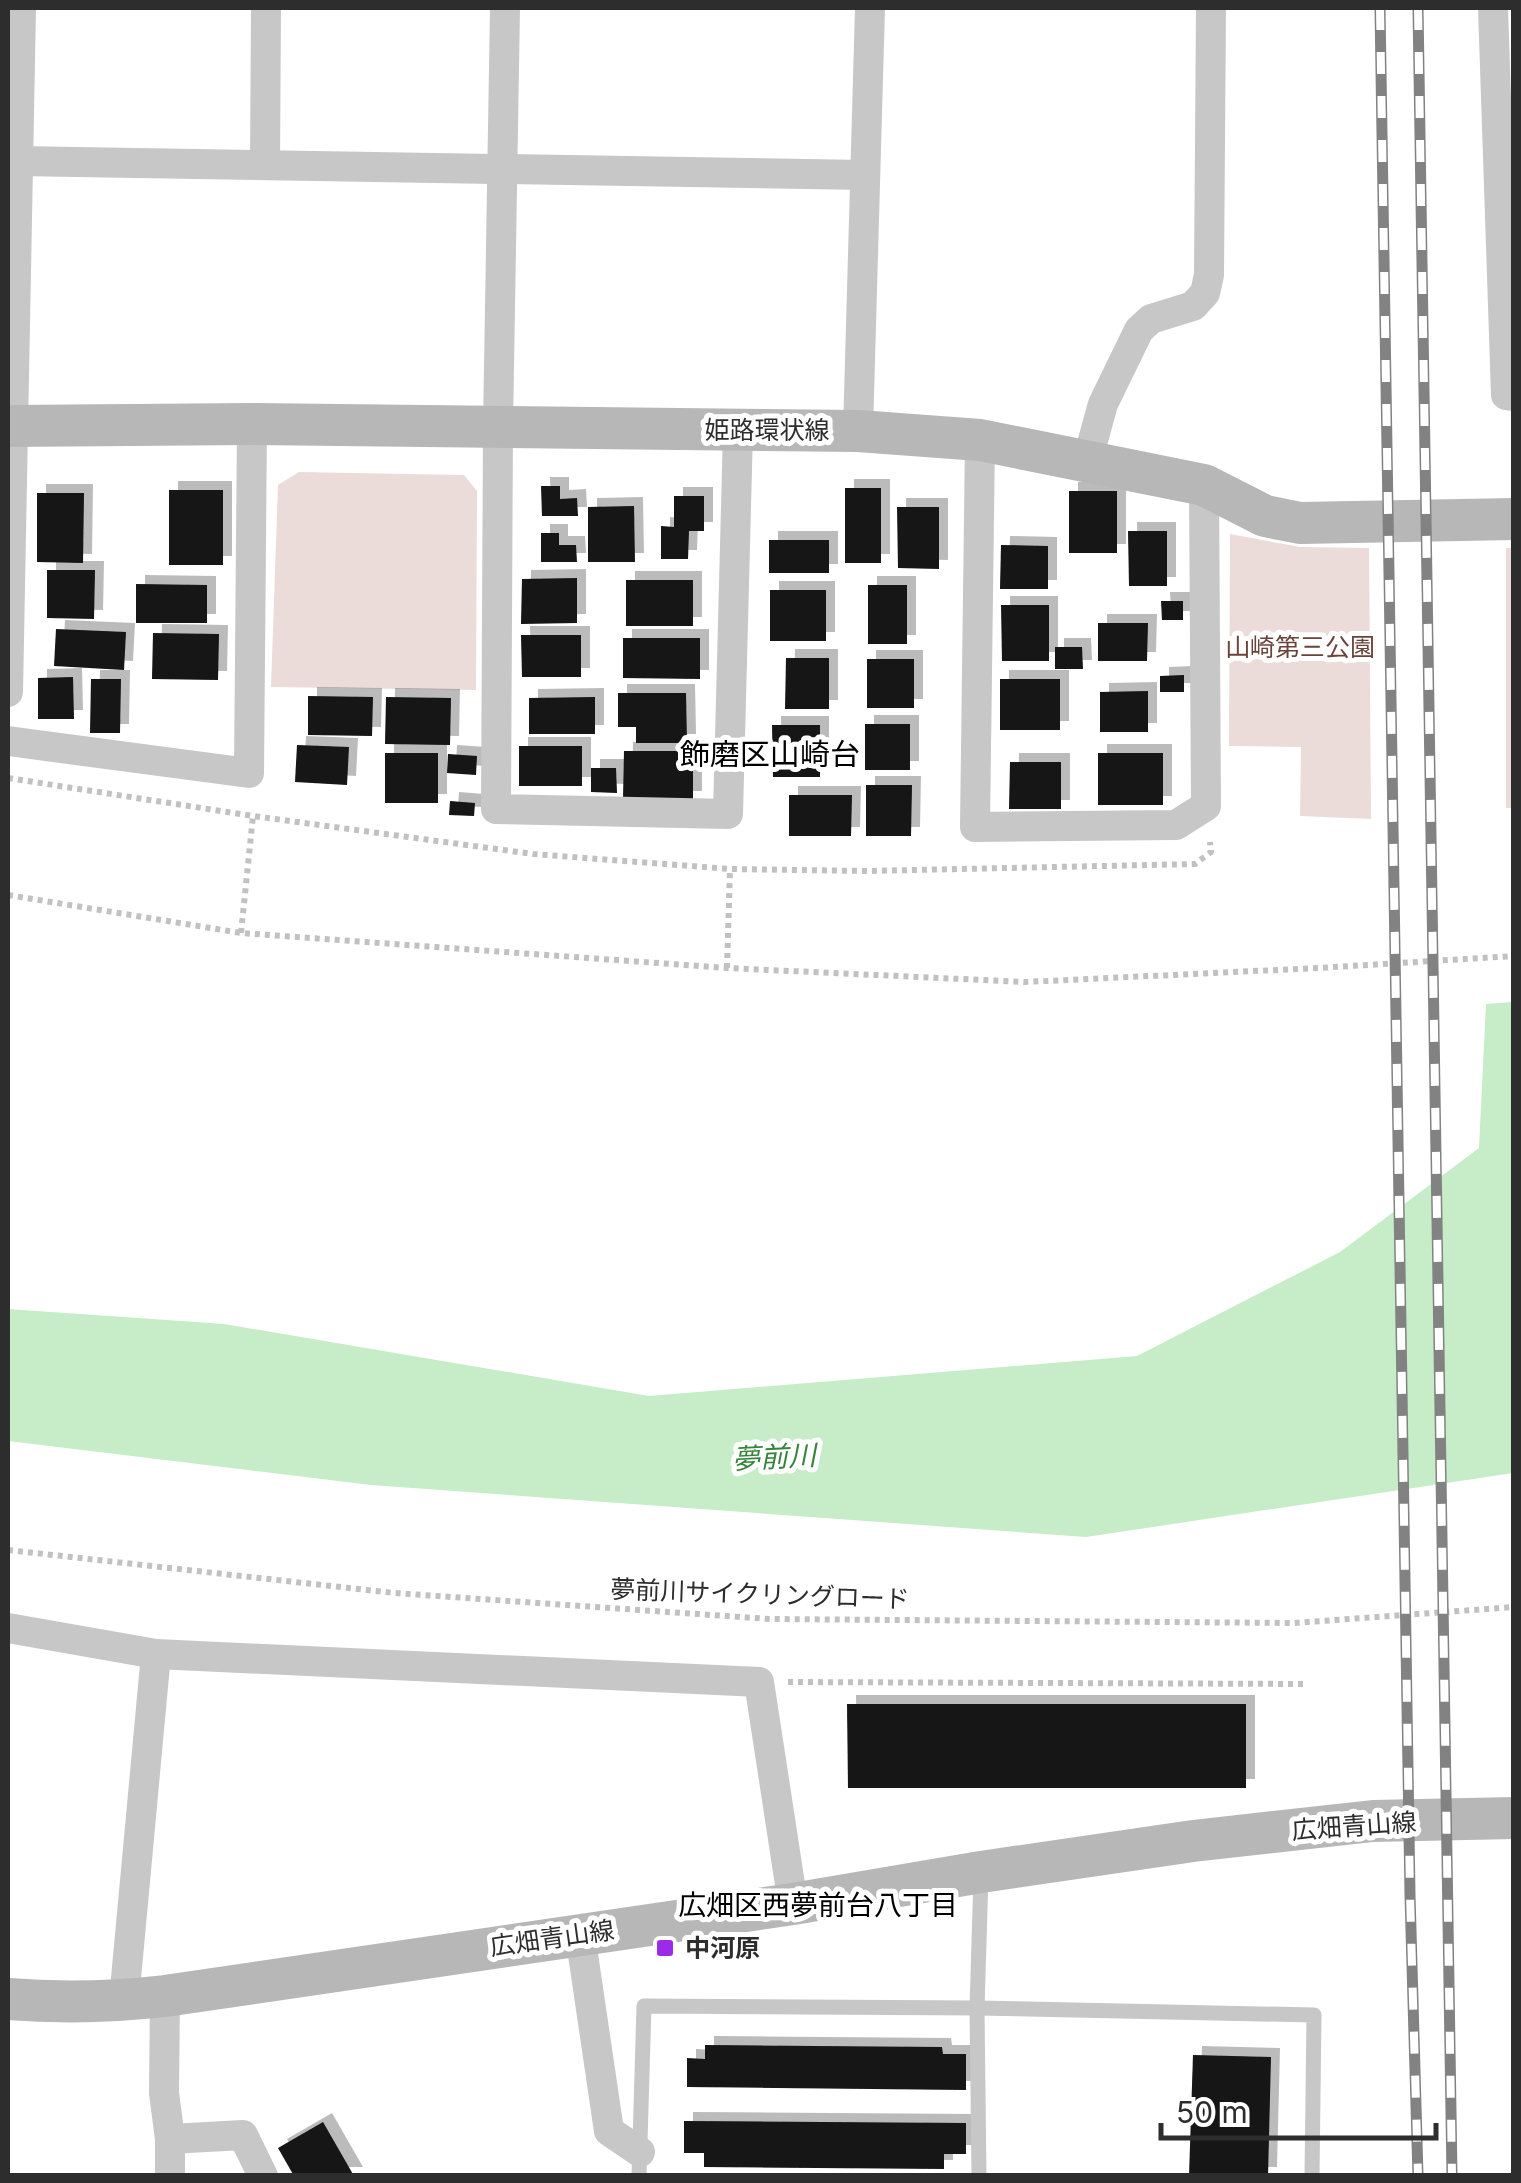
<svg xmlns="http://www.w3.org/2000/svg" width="1521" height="2183" viewBox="0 0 1521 2183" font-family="Inter,'Noto Sans JP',sans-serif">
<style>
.green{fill:#ebdcda}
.water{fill:#c6ecc8}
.building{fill:#141414;filter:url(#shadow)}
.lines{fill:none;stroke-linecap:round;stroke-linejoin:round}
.path{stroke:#c1c1c1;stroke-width:6;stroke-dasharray:5 5;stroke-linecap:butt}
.service{stroke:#c7c7c7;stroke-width:15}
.minor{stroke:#c7c7c7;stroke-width:30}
.secondary{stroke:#b7b7b7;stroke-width:42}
.rail-casing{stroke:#828282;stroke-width:11}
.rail{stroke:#fff;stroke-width:8;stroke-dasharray:22;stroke-linecap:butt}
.poi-dot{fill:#9c2ae9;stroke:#fff;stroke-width:4}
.labels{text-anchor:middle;stroke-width:10;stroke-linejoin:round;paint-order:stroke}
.street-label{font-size:25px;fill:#2d2d2d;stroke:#fff}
.park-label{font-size:25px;fill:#6a433a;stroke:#fff}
.poi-label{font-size:25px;font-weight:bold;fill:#2d2d2d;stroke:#fff;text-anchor:start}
.water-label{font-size:28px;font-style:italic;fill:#35843a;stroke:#fff}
.neighbourhood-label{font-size:28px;fill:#000;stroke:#fff}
.quarter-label{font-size:30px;fill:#000;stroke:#fff}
</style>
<defs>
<filter id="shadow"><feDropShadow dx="9" dy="-9" stdDeviation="0" flood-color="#0004"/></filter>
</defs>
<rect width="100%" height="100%" fill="#fff"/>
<g class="green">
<polygon points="299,472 464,475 477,491 476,690 271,687 278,485"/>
<polygon points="1230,534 1300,547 1369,548 1371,819 1300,816 1301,747 1229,746"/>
<polygon points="1506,548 1514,548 1513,808 1506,808"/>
</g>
<polygon class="water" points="1513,1002 1513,1473 1086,1537 371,1485 8,1441 8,1309 224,1324 649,1396 1137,1356 1340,1252 1479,1148 1486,1004"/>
<g class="building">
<polygon points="541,486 560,486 560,499 577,498 578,516 542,516"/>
<rect x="845" y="488" width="36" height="75"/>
<rect x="169" y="490" width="54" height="75"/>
<rect x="1069" y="491" width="48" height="62"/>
<polygon points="37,493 84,493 83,563 37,562"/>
<polygon points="674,496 704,496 704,531 689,531 688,559 661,559 661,526 674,527"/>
<polygon points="634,506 635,562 588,562 588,507"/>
<polygon points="897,507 939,507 939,569 898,568"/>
<polygon points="1128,531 1167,531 1167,586 1129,586"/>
<polygon points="541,533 559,533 559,545 576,545 577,562 541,562"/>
<rect x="769" y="540" width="60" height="33"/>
<polygon points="1001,545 1048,546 1048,589 1000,589"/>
<polygon points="47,570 95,570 94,619 47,618"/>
<polygon points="577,578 577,623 521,624 522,579"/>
<rect x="626" y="580" width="67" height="46"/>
<polygon points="136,584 207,585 207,623 136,623"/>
<rect x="868" y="585" width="39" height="59"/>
<rect x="770" y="590" width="56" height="51"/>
<polygon points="1161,601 1183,601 1183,620 1162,620"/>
<polygon points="1001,605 1049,605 1049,661 1002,661"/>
<polygon points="1098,623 1148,623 1147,661 1098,661"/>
<polygon points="56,629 126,632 124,670 54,666"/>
<polygon points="153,633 219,634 218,680 152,679"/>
<polygon points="521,635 581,635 581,677 522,677"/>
<polygon points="623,638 700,638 700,679 623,678"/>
<polygon points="1055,647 1082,647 1083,669 1055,669"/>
<polygon points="786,658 829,658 829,709 785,709"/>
<rect x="867" y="659" width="47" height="49"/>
<polygon points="1184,675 1184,692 1160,692 1160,676"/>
<polygon points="73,677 74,719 38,719 38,678"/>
<polygon points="91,679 121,679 120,733 90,733"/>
<rect x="1000" y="679" width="60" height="51"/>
<polygon points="1148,691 1148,732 1100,732 1100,692"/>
<polygon points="618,693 686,693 687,743 636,743 636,727 618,727"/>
<polygon points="308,696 373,697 372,736 308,735"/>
<polygon points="386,697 451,698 450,745 385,744"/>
<polygon points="595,697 595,734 529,734 529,698"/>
<rect x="865" y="724" width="45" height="46"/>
<polygon points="772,725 820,725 820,777 773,777"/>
<polygon points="297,745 349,747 347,785 295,782"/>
<rect x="519" y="746" width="63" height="40"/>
<polygon points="624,751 693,751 693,800 623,800"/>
<rect x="385" y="753" width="53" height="50"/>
<rect x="1098" y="753" width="65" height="52"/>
<polygon points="448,754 477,756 476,775 447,773"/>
<polygon points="1010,762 1061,762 1061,809 1009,809"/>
<polygon points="591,768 616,768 617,793 591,792"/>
<polygon points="866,785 912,785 911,836 866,836"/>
<polygon points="789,795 852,795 851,836 789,836"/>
<polygon points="450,801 475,803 474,816 449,815"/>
<polygon points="847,1704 1246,1704 1246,1788 848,1788"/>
<polygon points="705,2045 942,2047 943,2054 966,2054 966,2090 687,2087 687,2058 705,2059"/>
<polygon points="1193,2055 1271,2057 1268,2176 1189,2176"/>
<polygon points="684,2121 966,2123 966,2154 944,2154 944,2169 704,2167 704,2153 684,2153"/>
<polygon points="323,2122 354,2176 294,2176 278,2148"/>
</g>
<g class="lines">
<g class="path">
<polyline points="8,778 253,816 533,854 730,869 867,871 1195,864 1211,852 1210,842"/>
<polyline points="8,895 241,933 727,968 1025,982 1318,968 1514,956"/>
<polyline points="241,933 253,816"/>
<polyline points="727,968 730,870"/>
<polyline points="8,1550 394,1593 769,1619 1294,1623 1514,1607"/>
<polyline points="788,1682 1307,1684"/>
</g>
<g class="service">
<polyline points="639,2176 644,2006 977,2008 1314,2015 1312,2176"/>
<polyline points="979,2176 977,2008 981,1876"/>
</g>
<g class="minor">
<polyline points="505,8 498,427 496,809 728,814 738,431"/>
<polyline points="1493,8 1506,395 1514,396"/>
<polyline points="17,161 865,175"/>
<polyline points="265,165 266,8"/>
<polyline points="858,431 870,8"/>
<polyline points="980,440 975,827 1176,825 1206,806 1204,485"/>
<polyline points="1087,462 1103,404 1139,330 1151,319 1193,306 1205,293 1209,275 1211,8"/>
<polyline points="8,692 21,8"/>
<polyline points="8,741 249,773 252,424"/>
<polyline points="8,1628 156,1654 759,1682 793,1904"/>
<polyline points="580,1934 609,2131 640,2152"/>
<polyline points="165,1996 164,2093 170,2139 170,2176"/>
<polyline points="124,2000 156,1654"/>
<polyline points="170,2139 243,2135 263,2176"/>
</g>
<g class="secondary">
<polyline points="8,426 252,424 858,431 980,440 1204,485 1265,516 1300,523 1514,519"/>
<path d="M8,1999c52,4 104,3 157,-3l628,-92 188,-32 212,-31 180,-20 141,-3"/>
</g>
<defs>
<g id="rail">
<polyline points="1380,8 1410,1895 1418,2176"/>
<polyline points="1418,8 1452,2176"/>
</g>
</defs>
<use href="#rail" class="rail-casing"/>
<use href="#rail" class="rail"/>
</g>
<rect class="poi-dot" x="655" y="1938" width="20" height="20" rx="5"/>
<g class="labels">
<g class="street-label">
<text x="767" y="439">姫路環状線</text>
<text transform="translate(760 1594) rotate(2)" y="9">夢前川サイクリングロード</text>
<text transform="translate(1354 1826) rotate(-4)" y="9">広畑青山線</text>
<text transform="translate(552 1938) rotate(-8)" y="9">広畑青山線</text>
</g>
<g class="park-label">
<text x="1300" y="656">山崎第三公園</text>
</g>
<g class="poi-label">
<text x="685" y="1957">中河原</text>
</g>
<g class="water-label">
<text transform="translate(774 1457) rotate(-3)" y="10">夢前川</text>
</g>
<g class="neighbourhood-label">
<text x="818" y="1915">広畑区西夢前台八丁目</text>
</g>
<g class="quarter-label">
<text x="770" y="765">飾磨区山崎台</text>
</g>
</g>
<rect width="1521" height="2183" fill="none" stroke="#2d2d2d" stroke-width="20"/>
<path d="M1161 2123v15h275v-15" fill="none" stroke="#2d2d2d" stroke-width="5"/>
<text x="1176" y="2123" font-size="30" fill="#2d2d2d" stroke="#ffffff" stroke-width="8" paint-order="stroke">50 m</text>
</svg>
